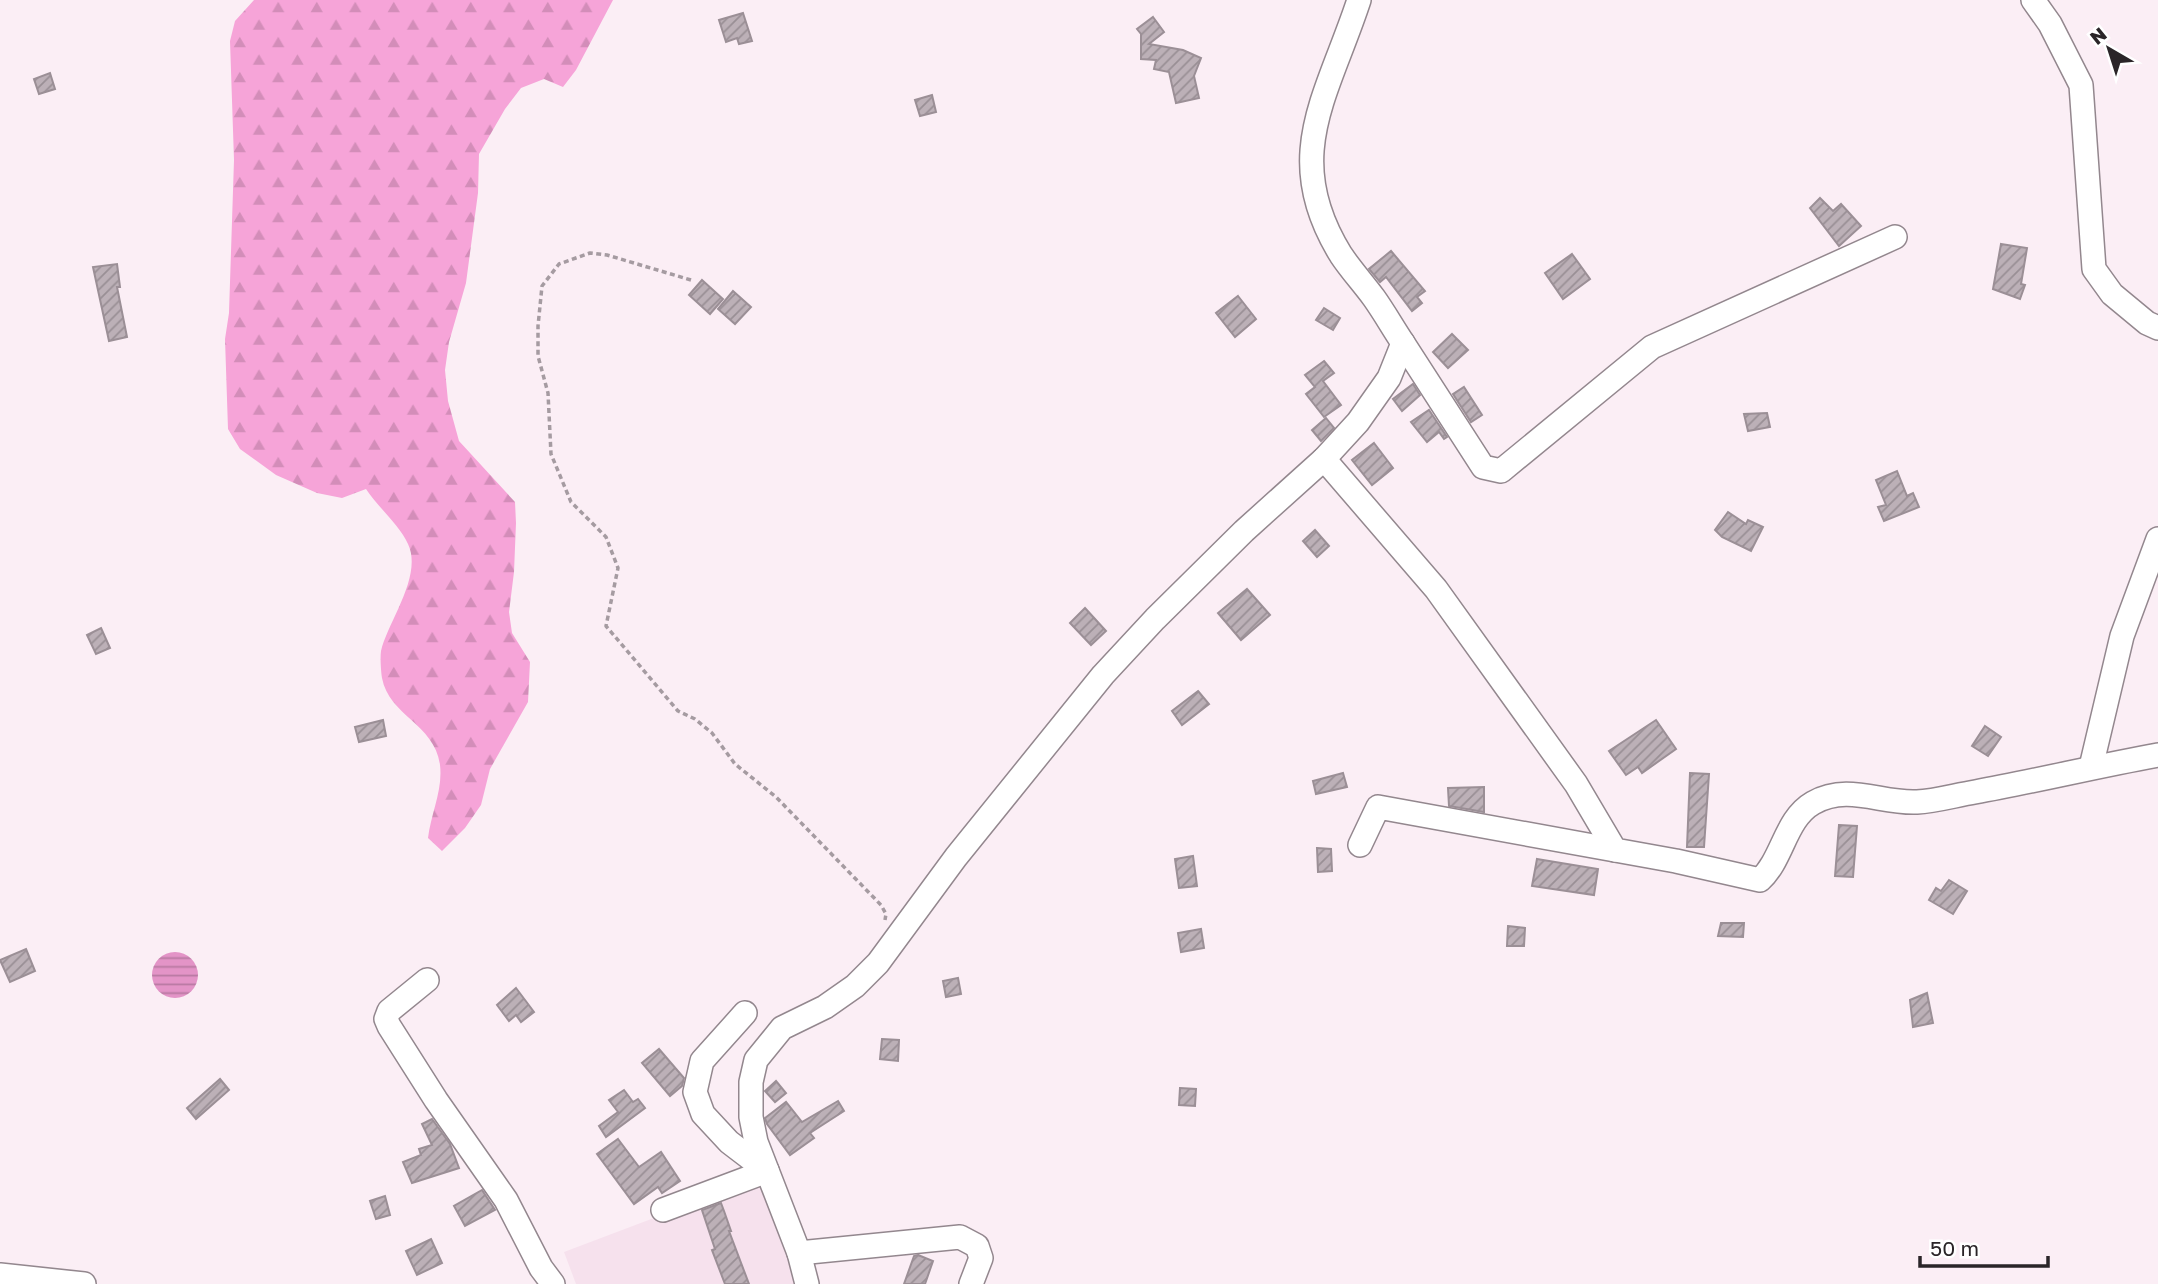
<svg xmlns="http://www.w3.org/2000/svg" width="2158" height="1284" viewBox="0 0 2158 1284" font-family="'Golos Text',sans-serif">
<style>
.built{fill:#f6e1ed}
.forest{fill:url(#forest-firs)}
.water{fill:url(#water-rules)}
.building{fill:url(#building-hatch);stroke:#9b8f96;stroke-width:2}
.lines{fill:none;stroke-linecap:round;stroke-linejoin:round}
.minor-casing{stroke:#93878e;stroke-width:26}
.path{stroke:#a59ba1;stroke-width:3.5;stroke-dasharray:5 3.5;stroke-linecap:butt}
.minor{stroke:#fff;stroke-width:23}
</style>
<defs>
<pattern id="forest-firs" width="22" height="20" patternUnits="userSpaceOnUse" patternTransform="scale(1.75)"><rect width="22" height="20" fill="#f6a4d8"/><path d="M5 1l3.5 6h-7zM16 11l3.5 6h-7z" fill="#d38db9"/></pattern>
<pattern id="water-rules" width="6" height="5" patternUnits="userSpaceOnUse" patternTransform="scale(1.75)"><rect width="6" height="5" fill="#e394c7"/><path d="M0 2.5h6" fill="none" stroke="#b879a2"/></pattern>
<pattern id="building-hatch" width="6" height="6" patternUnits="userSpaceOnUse" patternTransform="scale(1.75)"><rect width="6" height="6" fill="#bcb0b7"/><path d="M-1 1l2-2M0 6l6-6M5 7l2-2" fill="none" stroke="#998f95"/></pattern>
</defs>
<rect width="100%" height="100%" fill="#fbeef5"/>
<polygon class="built" points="757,1179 798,1284 576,1284 564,1252"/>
<path class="forest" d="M254,0h359l-37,70 -13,17 -19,-8 -23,9 -16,21 -26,45 -1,39 -12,90 -17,59 -4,28 3,31 11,40 56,61 1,21 -2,49 -5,40 3,21 18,29 -2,40 -38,67 -9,36 -16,23 -23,23 -14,-13c3,-25 15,-48 12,-73 -5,-41 -51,-49 -58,-87 -1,-7 -2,-20 -1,-27 7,-30 42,-75 27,-107 -8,-18 -30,-37 -42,-55l-24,9 -25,-5 -41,-18 -36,-26 -12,-20 -3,-90 4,-26 5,-153 -4,-119 5,-20z"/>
<circle class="water" cx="175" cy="975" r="23"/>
<g class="building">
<polygon points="743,13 752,41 739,44 737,38 726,42 719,20"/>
<polygon points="1153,17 1164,32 1149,44 1183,50 1201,58 1194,76 1199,98 1176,103 1169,72 1154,69 1156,60 1141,59 1141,34 1137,29"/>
<polygon points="50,73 55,89 39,94 34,79"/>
<polygon points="932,95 936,112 920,116 915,100"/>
<polygon points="1820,198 1833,211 1841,204 1861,226 1839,246 1810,208"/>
<polygon points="2001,244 2027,248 2021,284 2025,285 2020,299 1993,289"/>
<polygon points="1391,251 1425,291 1417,297 1422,303 1412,311 1386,277 1380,282 1369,269"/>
<polygon points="1572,254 1590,279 1563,299 1545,273"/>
<polygon points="117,264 120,287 117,287 127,337 109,341 93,267"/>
<polygon points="702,280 723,299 710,314 689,295"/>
<polygon points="733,291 751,307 735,324 718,309"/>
<polygon points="1238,296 1256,319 1235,337 1216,313"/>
<polygon points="1324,308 1340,318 1333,330 1316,320"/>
<polygon points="1452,334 1468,350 1448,368 1433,352"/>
<polygon points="1324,361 1334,373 1323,381 1341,405 1324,417 1306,394 1315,387 1305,375"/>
<polygon points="1413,384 1420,395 1402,411 1393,399"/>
<polygon points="1464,387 1482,415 1471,422 1453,394"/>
<polygon points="1429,410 1447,437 1444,439 1439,432 1427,442 1411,422"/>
<polygon points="1767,413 1770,427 1748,431 1744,414"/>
<polygon points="1326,418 1334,428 1321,441 1312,430"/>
<polygon points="1374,443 1393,468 1372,485 1352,460"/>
<polygon points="1897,471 1907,496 1913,493 1919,507 1884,521 1878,507 1886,505 1876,480"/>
<polygon points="1728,512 1746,524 1748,520 1763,527 1751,551 1722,537 1715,530"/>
<polygon points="1315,530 1329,546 1317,557 1303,541"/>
<polygon points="1247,589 1270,615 1241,640 1218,613"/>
<polygon points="1085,608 1106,631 1091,645 1070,623"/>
<polygon points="101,628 110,648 96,654 87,635"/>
<polygon points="1198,691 1209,704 1182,725 1172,711"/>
<polygon points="383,720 386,736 359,742 355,727"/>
<polygon points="1656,720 1676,749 1642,773 1638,767 1626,775 1609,751"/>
<polygon points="1985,726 2001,737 1988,756 1972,746"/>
<polygon points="1343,773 1347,787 1316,794 1313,781"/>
<polygon points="1690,773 1709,774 1704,847 1687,847"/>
<polygon points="1484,787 1484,812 1449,806 1448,788"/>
<polygon points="1839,825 1857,826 1853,877 1835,876"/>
<polygon points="1317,848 1331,849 1332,871 1318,872"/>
<polygon points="1193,856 1197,886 1179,888 1175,859"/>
<polygon points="1537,859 1598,869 1594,895 1532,886"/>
<polygon points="1949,880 1967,891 1953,914 1929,900 1936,888 1941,891"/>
<polygon points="1721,923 1744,923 1743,937 1718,936"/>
<polygon points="1508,926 1525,928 1524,946 1507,946"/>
<polygon points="1201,929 1204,948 1181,952 1178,933"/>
<polygon points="26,949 35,971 10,982 0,960"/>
<polygon points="958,978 961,994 946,997 943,981"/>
<polygon points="516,988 534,1012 521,1022 516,1015 509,1021 497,1005"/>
<polygon points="1927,993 1933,1023 1913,1027 1910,1000"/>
<polygon points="882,1039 899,1040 898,1061 880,1059"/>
<polygon points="659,1049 684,1078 682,1086 670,1096 642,1063"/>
<polygon points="220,1079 229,1090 196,1119 187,1108"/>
<polygon points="776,1081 786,1093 775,1102 765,1091"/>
<polygon points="1180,1088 1196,1089 1195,1106 1179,1105"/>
<polygon points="624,1090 633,1102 638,1099 645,1108 606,1137 599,1126 618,1112 609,1100"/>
<polygon points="838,1101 844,1111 810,1133 814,1138 790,1155 767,1124 765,1118 786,1102 802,1122"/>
<polygon points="432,1119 450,1144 459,1168 412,1183 403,1162 421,1155 419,1149 432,1145 422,1124"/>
<polygon points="618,1139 639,1167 661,1152 680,1181 662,1193 658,1187 634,1204 597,1154"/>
<polygon points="482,1190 495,1210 465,1226 454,1206"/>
<polygon points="385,1196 390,1215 376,1219 370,1201"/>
<polygon points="721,1203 724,1211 731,1231 729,1231 749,1284 725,1284 712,1250 715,1249 702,1210"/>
<polygon points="431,1239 442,1263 417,1275 406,1251"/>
<polygon points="918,1255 933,1261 925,1284 904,1284 914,1256"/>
</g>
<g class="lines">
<defs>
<g id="minor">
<polyline points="2033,0 2050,24 2081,85 2094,269 2112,294 2147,323 2158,328"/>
<polyline points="1403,343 1483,467 1501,471 1652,347 1895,237"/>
<path d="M1324,459l112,130 140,195 39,66 61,11 84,19c23,-21 25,-61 53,-77 35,-20 68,1 104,-1 19,-1 39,-7 58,-10 61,-11 122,-26 183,-37"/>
<polyline points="2091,767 2122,636 2158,539"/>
<polyline points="1360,845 1378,807 1615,850"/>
<polyline points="427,980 389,1011 386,1019 389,1026 436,1100 506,1200 541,1268 553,1284"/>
<polyline points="745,1013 702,1061 695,1092 703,1114 729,1142 767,1171"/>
<polyline points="663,1210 767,1171"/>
<polyline points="799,1253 960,1237 977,1246 981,1258 971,1284"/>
<polyline points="0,1275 84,1284"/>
<path d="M807,1284l-8,-31 -43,-111 -5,-25v-35l5,-22 26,-32 43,-21 30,-21 23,-23 78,-106 147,-182 52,-56 89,-88 80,-72 34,-37 31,-44 14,-35c-10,-15 -19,-31 -29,-45 -11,-15 -23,-28 -33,-43 -61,-98 -13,-160 18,-255"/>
</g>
</defs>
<use href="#minor" class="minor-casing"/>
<polyline class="path" points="691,280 607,255 590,253 559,264 542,286 538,326 538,356 548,393 551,454 571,502 606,537 618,568 606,626 678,711 695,719 712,733 735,764 776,797 881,905 886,914 885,920"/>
<use href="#minor" class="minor"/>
</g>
<g transform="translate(2109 49) rotate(321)" stroke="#ffffff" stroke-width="5" paint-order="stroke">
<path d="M0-5L12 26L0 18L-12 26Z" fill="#2a2528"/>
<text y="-10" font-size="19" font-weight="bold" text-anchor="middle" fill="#2a2528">N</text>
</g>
<path d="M1920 1256v10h128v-10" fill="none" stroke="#2a2528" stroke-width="3.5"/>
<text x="1930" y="1256" font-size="21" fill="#2a2528" stroke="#ffffff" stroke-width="5" paint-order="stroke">50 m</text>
</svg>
